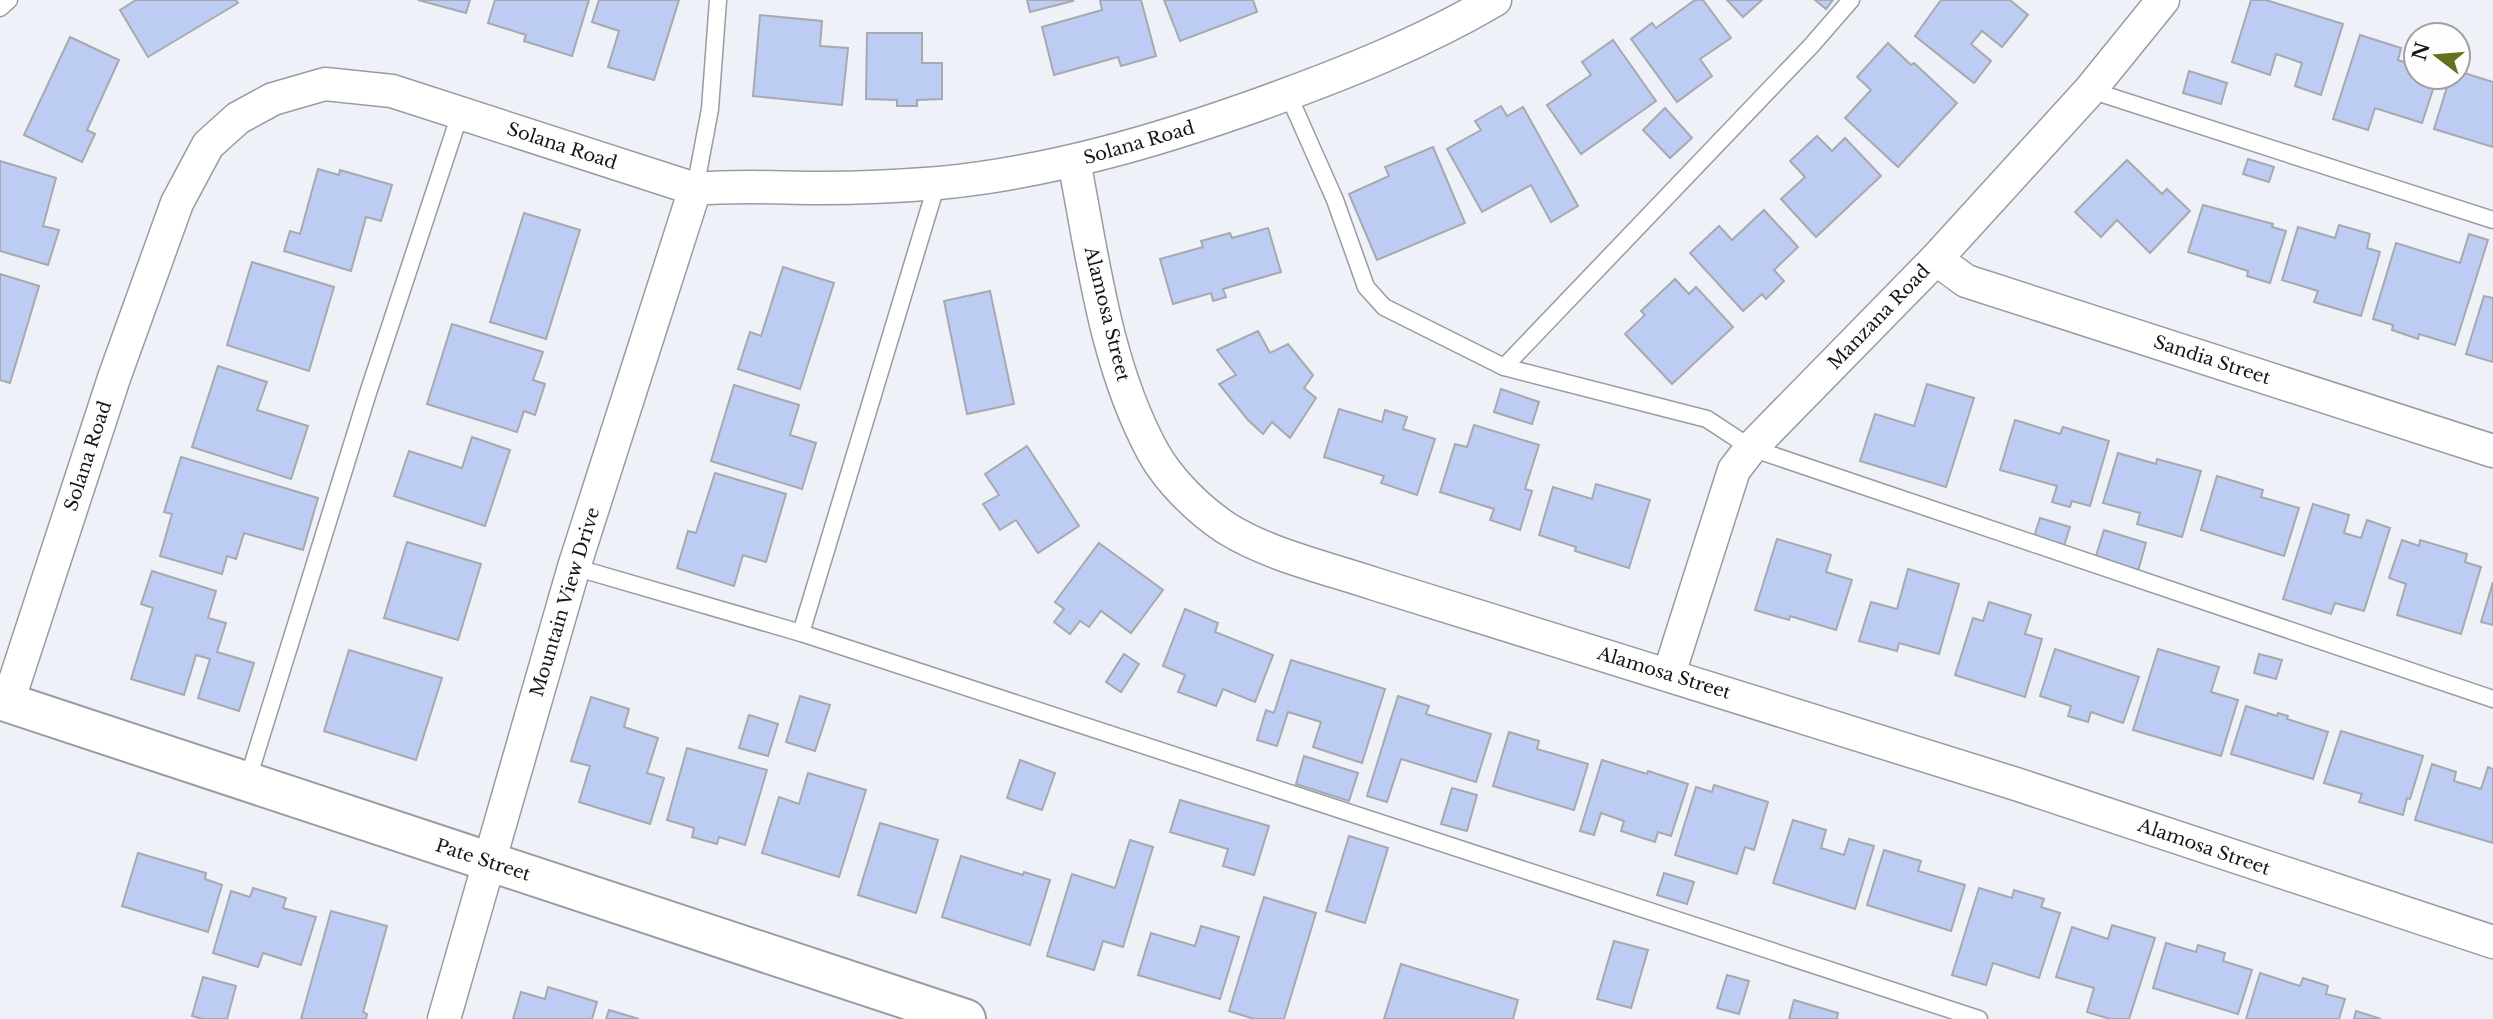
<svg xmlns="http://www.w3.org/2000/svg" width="2493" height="1019" viewBox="0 0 2493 1019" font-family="'Libre Baskerville',serif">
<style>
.building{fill:#bdccf3;stroke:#a7a9af;stroke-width:2}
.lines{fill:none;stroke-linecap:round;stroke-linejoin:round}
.lane-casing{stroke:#989ba1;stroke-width:19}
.street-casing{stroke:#989ba1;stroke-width:35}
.secondary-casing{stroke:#989ba1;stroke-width:42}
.lane{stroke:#fff;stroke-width:16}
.street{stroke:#fff;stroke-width:32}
.secondary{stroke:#fff;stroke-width:38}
.labels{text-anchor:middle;stroke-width:5;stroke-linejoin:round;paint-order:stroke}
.street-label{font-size:18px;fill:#151618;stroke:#fefefe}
</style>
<rect width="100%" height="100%" fill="#eff1f8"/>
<g class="building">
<polygon points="136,0 236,0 238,3 148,57 120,10"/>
<polygon points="418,0 470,0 466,13"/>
<polygon points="495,0 589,0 572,56 524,41 526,35 488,23"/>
<polygon points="599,0 679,0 654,80 608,67 619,31 592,22"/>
<polygon points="1027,0 1072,0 1073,1 1030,12"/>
<polygon points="1100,0 1141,0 1156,56 1121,66 1118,57 1054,75 1042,27 1102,10"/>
<polygon points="1164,0 1253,0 1257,12 1180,41"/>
<polygon points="1695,0 1703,0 1731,38 1700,59 1712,76 1677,102 1631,39 1652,23 1656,28"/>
<polygon points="1727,0 1762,0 1743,17"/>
<polygon points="1815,0 1833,0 1826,9"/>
<polygon points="1941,0 2010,0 2028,15 2002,47 1982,31 1971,44 1991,61 1974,83 1915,36"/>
<polygon points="2251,0 2266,0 2343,24 2321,95 2295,86 2302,63 2276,54 2270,75 2232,62"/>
<polygon points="760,15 822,21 820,46 848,48 842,105 753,96"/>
<polygon points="867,33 922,33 922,63 942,63 942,99 917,100 917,106 897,106 897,100 866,99"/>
<polygon points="2360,35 2401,48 2398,60 2416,66 2416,77 2437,77 2422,123 2375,108 2368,130 2333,119"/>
<polygon points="70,37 119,60 87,130 95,134 82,162 24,135"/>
<polygon points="1613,40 1656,101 1581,154 1547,105 1591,75 1582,62"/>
<polygon points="1888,43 1911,65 1914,63 1957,103 1898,167 1845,118 1871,90 1857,77"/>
<polygon points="2189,71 2227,83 2221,104 2183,93"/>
<polygon points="2458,71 2493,82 2493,147 2434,129 2450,77 2458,77"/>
<polygon points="1501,106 1507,116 1523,107 1578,206 1551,222 1531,185 1482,212 1447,149 1481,130 1475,121"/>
<polygon points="1665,108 1692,138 1670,158 1643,130"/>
<polygon points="1817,136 1832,151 1845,138 1881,176 1816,237 1781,199 1805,177 1790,161"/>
<polygon points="1433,147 1465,223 1377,260 1349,194 1389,176 1385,167"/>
<polygon points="2248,159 2274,167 2269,182 2243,174"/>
<polygon points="2127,160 2162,194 2167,189 2190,211 2150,253 2117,220 2101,237 2075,212"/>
<polygon points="0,161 56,178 43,226 59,230 48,265 0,251"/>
<polygon points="318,169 339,175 340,170 392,185 381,221 366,217 351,271 284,251 290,231 300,234"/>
<polygon points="2203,205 2273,224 2272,227 2286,231 2270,283 2247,276 2248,271 2188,252"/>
<polygon points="1764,210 1798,247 1774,270 1784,281 1766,299 1762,294 1743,311 1690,253 1719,226 1732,240"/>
<polygon points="524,213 580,230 546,339 490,322"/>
<polygon points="2339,225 2370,234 2367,248 2380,252 2361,316 2314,302 2318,291 2282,280 2298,227 2335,238"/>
<polygon points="1268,228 1281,272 1223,289 1226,297 1213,301 1211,293 1173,304 1160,259 1203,247 1201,241 1230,233 1232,238"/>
<polygon points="2469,234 2488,240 2455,345 2419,334 2418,339 2392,330 2393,325 2373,319 2396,243 2460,263"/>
<polygon points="252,262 334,287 309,371 227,345"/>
<polygon points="783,267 834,283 800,389 738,369 750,332 761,336"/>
<polygon points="0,274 39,286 10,383 0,380"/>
<polygon points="1675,279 1689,294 1696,287 1733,327 1672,384 1625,334 1645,315 1641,311"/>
<polygon points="990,291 1014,404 967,414 944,301"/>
<polygon points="2484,296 2493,298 2493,362 2466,354"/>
<polygon points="452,324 543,352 533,380 545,384 535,415 524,411 517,432 427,404"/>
<polygon points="1258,331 1270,353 1288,344 1313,375 1304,388 1316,398 1290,438 1272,422 1263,434 1248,420 1219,384 1236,375 1217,350"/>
<polygon points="218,366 267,382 257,410 308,426 291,479 192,447"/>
<polygon points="1927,384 1974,398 1946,487 1860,461 1875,414 1914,426"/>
<polygon points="734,385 799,405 790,435 816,443 802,489 711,461"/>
<polygon points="1501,389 1539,402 1532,424 1494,412"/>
<polygon points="1339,409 1382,422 1385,410 1407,417 1403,429 1435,439 1417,495 1381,483 1384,476 1324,457"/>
<polygon points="2015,420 2060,434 2063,427 2109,441 2090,506 2072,501 2070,507 2052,502 2057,486 2000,470"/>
<polygon points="1474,425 1539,445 1525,489 1532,491 1520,530 1490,520 1494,509 1440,492 1455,444 1467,447"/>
<polygon points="472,437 510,450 485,526 394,496 409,451 462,468"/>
<polygon points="1027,446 1079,526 1038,553 1016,520 1000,530 983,504 999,495 985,474"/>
<polygon points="2118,453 2156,464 2157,459 2201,471 2182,537 2137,524 2140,513 2103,503"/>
<polygon points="181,457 318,498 303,550 244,533 236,559 227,556 222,574 160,556 172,514 164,512"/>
<polygon points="715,473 786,494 766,562 743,555 734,586 677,568 688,531 696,533"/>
<polygon points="2217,476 2263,490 2261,497 2299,508 2284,556 2201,530"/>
<polygon points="1596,484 1650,500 1629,568 1575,551 1576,547 1539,535 1553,487 1592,499"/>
<polygon points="2313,504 2349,515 2344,533 2361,538 2367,520 2390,528 2364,611 2335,603 2331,614 2283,599"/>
<polygon points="2040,518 2070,527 2063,549 2033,540"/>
<polygon points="2104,530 2146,543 2138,571 2095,559"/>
<polygon points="1777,539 1831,555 1826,572 1852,580 1836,630 1790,616 1789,620 1755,610"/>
<polygon points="2402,540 2419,546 2420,540 2467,554 2465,562 2481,567 2461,634 2397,615 2406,584 2389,578"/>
<polygon points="407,542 481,564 458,640 384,618"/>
<polygon points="1099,543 1163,590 1131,633 1101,611 1089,627 1080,621 1070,634 1054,622 1064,609 1055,602"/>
<polygon points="1908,569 1959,584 1939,654 1899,643 1897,651 1859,641 1871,602 1897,609"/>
<polygon points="152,571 216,591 208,618 226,623 217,652 254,663 239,711 198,698 210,659 196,655 184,695 131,679 153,608 141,604"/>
<polygon points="2493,582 2493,625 2481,622"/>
<polygon points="1989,602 2031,615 2025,634 2042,639 2025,697 1955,675 1973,618 1983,621"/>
<polygon points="1185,609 1218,623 1215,632 1273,655 1255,702 1223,689 1216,706 1178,692 1185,675 1163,666"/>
<polygon points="2055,649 2139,677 2123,723 2091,712 2088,722 2068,716 2071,706 2040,696"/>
<polygon points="2158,649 2219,667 2211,692 2238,700 2221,756 2133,730"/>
<polygon points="349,650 442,678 416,760 324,731"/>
<polygon points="1124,654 1139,664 1121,692 1106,682"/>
<polygon points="2259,654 2282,660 2276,679 2254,673"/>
<polygon points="1291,660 1385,689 1362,763 1313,747 1321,722 1288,712 1277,746 1257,740 1266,710 1274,713"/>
<polygon points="800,696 830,705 815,751 786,742"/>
<polygon points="1398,696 1429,706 1426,714 1491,734 1476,782 1401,759 1387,802 1367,796"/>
<polygon points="591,697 629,709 624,727 658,738 647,773 664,778 650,824 579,802 590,766 571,761"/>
<polygon points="2246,706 2277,716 2278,713 2288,716 2287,719 2328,732 2313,779 2231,754"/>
<polygon points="749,715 778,724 768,756 739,748"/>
<polygon points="2341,731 2423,756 2410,799 2407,798 2403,815 2359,802 2362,794 2324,783"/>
<polygon points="1509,732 1539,741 1537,749 1588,764 1574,810 1493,786"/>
<polygon points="687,748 767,770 745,845 719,837 717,844 692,837 694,828 667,820"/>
<polygon points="1304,756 1358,773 1349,801 1296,784"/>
<polygon points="1020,760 1055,773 1042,810 1007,798"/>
<polygon points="1602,760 1647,774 1648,771 1688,784 1671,836 1658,832 1655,842 1621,831 1624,821 1601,813 1594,835 1580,831"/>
<polygon points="2432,764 2456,772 2454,781 2481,789 2488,767 2493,769 2493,843 2415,820"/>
<polygon points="808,773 866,790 839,877 762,853 779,797 799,804"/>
<polygon points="1714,785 1768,802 1754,850 1745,847 1737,874 1675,855 1696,787 1712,792"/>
<polygon points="1452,788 1477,795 1467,831 1441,824"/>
<polygon points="1180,800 1269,826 1254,875 1223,866 1228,849 1170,832"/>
<polygon points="1793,820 1826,830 1821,848 1844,855 1849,839 1874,846 1855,909 1773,883"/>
<polygon points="880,823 938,840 916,913 858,895"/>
<polygon points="1349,836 1388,848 1365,923 1326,911"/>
<polygon points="1130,840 1153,847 1123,947 1103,941 1094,970 1047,956 1072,874 1115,888"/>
<polygon points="1884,850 1921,861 1918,871 1965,885 1951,931 1867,905"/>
<polygon points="138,853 206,873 205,879 222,885 208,932 122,906"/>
<polygon points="961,856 1023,875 1024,872 1050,880 1030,945 942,917"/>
<polygon points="1664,873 1694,882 1687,904 1657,895"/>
<polygon points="253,888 286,898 283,908 316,917 301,965 263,953 258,967 213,953 231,891 250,897"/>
<polygon points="1979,888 2012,898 2014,890 2044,899 2041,907 2060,913 2039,978 1993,963 1986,985 1952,975"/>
<polygon points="1264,897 1316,913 1284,1019 1254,1019 1229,1011"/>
<polygon points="331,911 387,926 363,1012 367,1014 366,1019 301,1019"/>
<polygon points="2112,925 2155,938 2129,1019 2110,1019 2087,1012 2094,988 2056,977 2072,927 2108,939"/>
<polygon points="1201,926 1239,937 1220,999 1138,975 1151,933 1195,946"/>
<polygon points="1614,941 1648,950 1631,1008 1597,999"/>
<polygon points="2166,943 2196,952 2198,945 2225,953 2223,961 2252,970 2238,1014 2153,988"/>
<polygon points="1401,964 1518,1000 1513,1019 1384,1019"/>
<polygon points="2260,973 2300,986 2303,978 2328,986 2326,994 2345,999 2339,1019 2246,1019"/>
<polygon points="1727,975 1749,981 1739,1014 1717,1008"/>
<polygon points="203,977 236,986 227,1019 203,1019 192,1016"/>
<polygon points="548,987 597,1002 592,1019 513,1019 521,992 545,999"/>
<polygon points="1794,1000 1838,1013 1837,1019 1789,1019"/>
<polygon points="609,1010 639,1019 606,1019"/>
<polygon points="2356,1011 2381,1019 2354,1019"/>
</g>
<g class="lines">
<defs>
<g id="lane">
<polyline points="0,8 9,0"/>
<polyline points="2090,90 2493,220"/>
<polyline points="1288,94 1335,200 1366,287 1384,307 1504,367 1707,419 1751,448 2493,699"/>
<polyline points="695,189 710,109 718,0"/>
<polyline points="1504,367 1811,46 1851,0"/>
<polyline points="574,567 801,633 1979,1019"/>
<polyline points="801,633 937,183"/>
<polyline points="247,782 367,396 460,114"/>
</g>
<g id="street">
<path d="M1074,161c19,97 31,203 79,291 16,29 46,58 73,76 43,27 101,40 149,56l641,200 477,158"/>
<polyline points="1936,259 1966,281 2493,451"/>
<polyline points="1669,674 1734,470 1751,448 1936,259 2090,90 2163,0"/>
<path d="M8,702l106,-324 63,-175 31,-58 30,-27 35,-19 52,-15 67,7 303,98c43,-4 85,-1 127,-1 39,0 79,-2 117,-5 112,-11 218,-42 324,-80 80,-29 159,-60 232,-103"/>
<polyline points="444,1019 574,567 695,189"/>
</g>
<polyline id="secondary" points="0,700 966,1019"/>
</defs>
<use href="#lane" class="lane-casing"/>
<use href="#street" class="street-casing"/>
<use href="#secondary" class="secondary-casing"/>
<use href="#lane" class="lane"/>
<use href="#street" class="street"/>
<use href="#secondary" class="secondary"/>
</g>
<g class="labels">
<g class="street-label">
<text transform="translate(1139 143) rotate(-16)" y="6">Solana Road</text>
<text transform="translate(562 146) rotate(18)" y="6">Solana Road</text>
<text transform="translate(1107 314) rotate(76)" y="6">Alamosa Street</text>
<text transform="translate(1879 317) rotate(-46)" y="6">Manzana Road</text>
<text transform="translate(2212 360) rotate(18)" y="6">Sandia Street</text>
<text transform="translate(88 456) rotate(-72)" y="6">Solana Road</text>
<text transform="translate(565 602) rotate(-73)" y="6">Mountain View Drive</text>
<text transform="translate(1664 673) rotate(17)" y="6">Alamosa Street</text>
<text transform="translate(2204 847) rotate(19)" y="6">Alamosa Street</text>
<text transform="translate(483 860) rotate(18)" y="6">Pate Street</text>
</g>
</g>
<g transform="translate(2437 56) rotate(286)"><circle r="33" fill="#fefefe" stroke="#a1a1a2" stroke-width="2"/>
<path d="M0-5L12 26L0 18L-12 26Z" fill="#64711d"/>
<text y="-10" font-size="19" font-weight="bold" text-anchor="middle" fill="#151618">N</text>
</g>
</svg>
